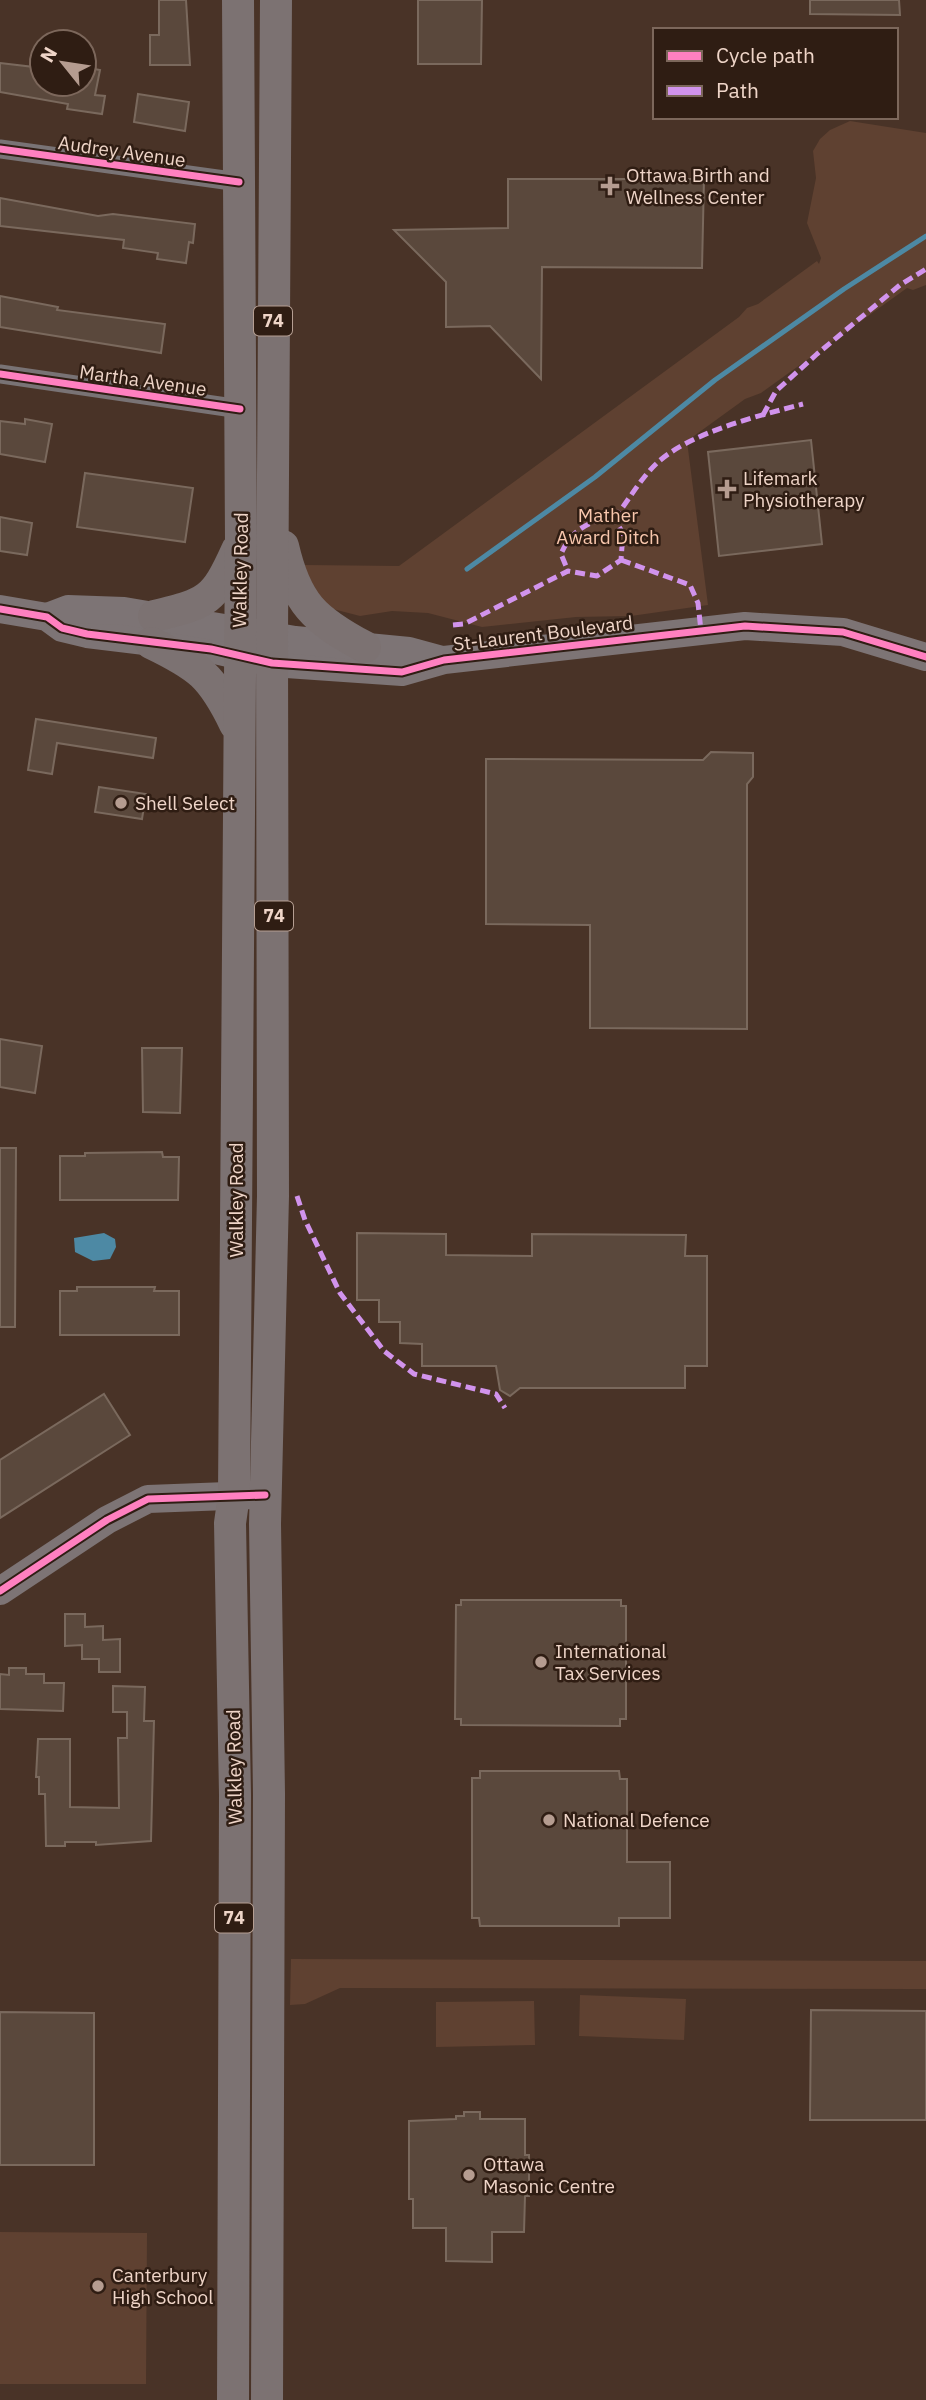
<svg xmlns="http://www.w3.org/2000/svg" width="926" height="2400" viewBox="0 0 926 2400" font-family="'IBM Plex Sans',sans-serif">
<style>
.green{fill:#5f4131}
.water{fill:#4d89a4}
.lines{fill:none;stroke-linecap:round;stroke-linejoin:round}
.stream{stroke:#4d89a4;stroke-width:5}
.building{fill:#5a483c;stroke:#7a695d;stroke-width:2}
.street{stroke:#797375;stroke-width:19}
.secondary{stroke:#7d7475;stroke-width:28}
.primary{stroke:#7c7272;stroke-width:32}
.quiet{stroke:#d193ec;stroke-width:5;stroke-dasharray:10 5;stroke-linecap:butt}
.cycleway-casing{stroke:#2f1d13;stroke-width:11}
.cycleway{stroke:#ff80c0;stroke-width:7}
.poi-dot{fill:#b59c90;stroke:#2f1d13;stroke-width:2.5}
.labels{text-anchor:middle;stroke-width:5;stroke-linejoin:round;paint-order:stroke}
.shield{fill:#2f1d13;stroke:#b59e92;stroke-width:2}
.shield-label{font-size:18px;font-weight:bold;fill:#efd5c8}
.street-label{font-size:19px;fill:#efd5c8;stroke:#2f1d13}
.poi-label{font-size:19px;fill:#efd5c8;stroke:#2f1d13;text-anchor:start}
.park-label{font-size:19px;fill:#f9c7ad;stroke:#2f1d13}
</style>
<rect width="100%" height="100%" fill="#493327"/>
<g class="green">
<polygon points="850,121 926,133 926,285 913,290 907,288 761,393 745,399 687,441 708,605 631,616 576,617 482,627 428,613 392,611 360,616 329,608 309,587 304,565 399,566 739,317 747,308 758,304 817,261 819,264 821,258 807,223 816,178 813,151 820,139 830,130"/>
<polygon points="291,1959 926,1961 926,1989 340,1988 305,2004 290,2005"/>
<polygon points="580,1995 686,1999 684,2040 579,2036"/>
<polygon points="534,2001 535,2045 436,2047 436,2002"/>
<polygon points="0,2232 147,2233 146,2384 0,2384"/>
</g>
<polygon class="water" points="104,1233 115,1239 116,1247 110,1259 93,1261 75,1252 74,1238"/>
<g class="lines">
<polyline class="stream" points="467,569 595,477 715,380 844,289 926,236"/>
</g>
<g class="building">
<polygon points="159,0 186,0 190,65 150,65 150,35 159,35"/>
<polygon points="418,0 482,0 481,64 418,64"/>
<polygon points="810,0 899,0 900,15 810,14"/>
<polygon points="0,63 42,68 42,84 84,84 84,67 100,70 95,95 105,96 102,114 67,109 68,104 0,92"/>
<polygon points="138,94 189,102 185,131 134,122"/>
<polygon points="508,179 704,179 702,268 542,267 541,379 490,326 446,327 446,282 394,230 508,228"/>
<polygon points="0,198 98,216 113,214 195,224 193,243 189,242 186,263 157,259 158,253 123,248 124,240 0,226"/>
<polygon points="0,296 58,307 57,310 165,324 161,353 0,327"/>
<polygon points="25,419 52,424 45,462 0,454 0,421 25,424"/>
<polygon points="811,440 822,544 719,556 708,452"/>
<polygon points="85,473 193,488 185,542 77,527"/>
<polygon points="0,517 32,523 27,555 0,551"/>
<polygon points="36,719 156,738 153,758 57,743 52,774 28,770"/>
<polygon points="711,752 753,753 753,777 747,784 747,1029 590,1028 590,925 486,924 486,759 703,760"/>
<polygon points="99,787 146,794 142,819 95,812"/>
<polygon points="0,1039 42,1046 35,1093 0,1087"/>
<polygon points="142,1048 182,1048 180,1113 143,1112"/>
<polygon points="0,1148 16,1148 15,1327 0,1327"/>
<polygon points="162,1152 163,1157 179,1157 178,1200 60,1200 60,1156 85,1156 85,1153"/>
<polygon points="357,1233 446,1234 446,1255 532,1256 532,1234 686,1235 685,1256 707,1256 707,1366 685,1366 685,1388 520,1388 510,1396 500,1390 496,1366 422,1366 422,1344 400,1343 400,1322 379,1322 379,1300 357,1300"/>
<polygon points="77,1287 155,1287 154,1291 179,1291 179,1335 60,1335 60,1291 77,1291"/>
<polygon points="104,1394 130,1435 0,1518 0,1460"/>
<polygon points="461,1600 621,1600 621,1606 626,1606 626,1719 620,1719 620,1726 461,1725 461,1719 455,1719 456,1605 461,1605"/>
<polygon points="65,1614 85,1614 85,1627 103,1626 103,1640 120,1639 120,1672 99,1672 99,1659 82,1659 82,1645 65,1646"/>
<polygon points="9,1668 26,1668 26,1674 44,1674 44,1683 64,1683 63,1711 0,1709 0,1674 9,1675"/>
<polygon points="113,1686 145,1687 144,1721 154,1721 151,1841 96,1845 96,1842 65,1842 65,1846 46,1846 45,1794 39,1794 39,1777 36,1777 38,1739 70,1739 70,1807 119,1808 118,1738 127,1738 127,1712 113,1712"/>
<polygon points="480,1771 619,1771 620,1779 627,1779 627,1862 670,1862 670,1918 619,1918 619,1926 480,1926 479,1918 472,1918 472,1778 480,1778"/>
<polygon points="811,2010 926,2011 926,2120 810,2120"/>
<polygon points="0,2012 94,2013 94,2165 0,2165"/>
<polygon points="464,2112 480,2112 480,2119 525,2119 525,2155 529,2155 529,2196 525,2196 524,2232 492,2232 492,2262 446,2261 446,2228 413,2228 413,2199 409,2199 409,2121 456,2119 456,2116 464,2116"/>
</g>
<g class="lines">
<g class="street">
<polyline points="0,149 239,182"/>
<polyline points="0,374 240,409"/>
</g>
<g class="secondary">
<polyline points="0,609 47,617 62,628 87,634 211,649 272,663 402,672 444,660 745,626 843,632 926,657"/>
<polyline points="47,617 68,609 124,611 295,640 409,651 442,660"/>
<polyline points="0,1591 107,1520 148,1499 254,1495"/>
</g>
<g class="primary">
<path d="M283,546c13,57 31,74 82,101"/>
<path d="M154,616c54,-13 60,-15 83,-66"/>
<path d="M151,643c48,23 61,33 84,81"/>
<polyline points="233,2400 235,1795 230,1523 234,1495 241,542 238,0"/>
<polyline points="267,2400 269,1794 265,1524 273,1196 272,636 276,0"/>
</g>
<g class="quiet">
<polyline points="763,415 776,391 817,354 900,285 926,269"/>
<path d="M614,519c14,-18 27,-41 43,-56 34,-31 101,-47 146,-59"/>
<polyline points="621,560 690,585 698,603 701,631"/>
<path d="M453,625l11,-1 104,-53 29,5 24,-16 2,-27 -9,-14c-24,-1 -44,13 -53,35l7,17"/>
<polyline points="297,1196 305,1220 340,1293 384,1351 414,1374 496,1394 505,1408"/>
</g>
<defs>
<g id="cycleway">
<polyline points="0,149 239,182"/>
<polyline points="0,374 240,409"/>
<polyline points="0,609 47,617 62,628 87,634 211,649 272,663 402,672 444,660 745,626 843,632 926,657"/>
<polyline points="0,1591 107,1520 148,1499 265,1495"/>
</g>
</defs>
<use href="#cycleway" class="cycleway-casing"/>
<use href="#cycleway" class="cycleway"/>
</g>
<g class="poi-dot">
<path d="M606.5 175.5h7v7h7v7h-7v7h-7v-7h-7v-7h7z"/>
<path d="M723.5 478.5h7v7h7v7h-7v7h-7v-7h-7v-7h7z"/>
<circle cx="121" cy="803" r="7"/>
<circle cx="541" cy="1662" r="7"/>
<circle cx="549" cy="1820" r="7"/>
<circle cx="469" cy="2175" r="7"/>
<circle cx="98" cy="2286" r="7"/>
</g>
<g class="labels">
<g class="shield">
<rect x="254" y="306.5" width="38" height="29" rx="5"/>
<rect x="255" y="901.5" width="38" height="29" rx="5"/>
<rect x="215" y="1903.5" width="38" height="29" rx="5"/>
</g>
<g class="shield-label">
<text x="273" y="327">74</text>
<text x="274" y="922">74</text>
<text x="234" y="1924">74</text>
</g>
<g class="street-label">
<text transform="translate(122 151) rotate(8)" y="7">Audrey Avenue</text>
<text transform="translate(143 380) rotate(8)" y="7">Martha Avenue</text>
<text transform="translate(240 570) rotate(-89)" y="7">Walkley Road</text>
<text transform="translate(543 633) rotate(-7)" y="7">St-Laurent Boulevard</text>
<text transform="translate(236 1200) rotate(-90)" y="7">Walkley Road</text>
<text transform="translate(234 1767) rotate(-91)" y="7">Walkley Road</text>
</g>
<g class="poi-label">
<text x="626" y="182">Ottawa Birth and<tspan x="626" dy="22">Wellness Center</tspan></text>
<text x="743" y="485">Lifemark<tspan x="743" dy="22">Physiotherapy</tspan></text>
<text x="135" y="810">Shell Select</text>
<text x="555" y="1658">International<tspan x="555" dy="22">Tax Services</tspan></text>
<text x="563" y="1827">National Defence</text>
<text x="483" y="2171">Ottawa<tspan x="483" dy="22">Masonic Centre</tspan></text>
<text x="112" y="2282">Canterbury<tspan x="112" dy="22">High School</tspan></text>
</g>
<g class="park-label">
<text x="608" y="522">Mather<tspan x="608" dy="22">Award Ditch</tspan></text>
</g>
</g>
<rect x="653" y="28" width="245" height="91" fill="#2f1d13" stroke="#7c675b" stroke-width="2"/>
<rect x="667" y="51" width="35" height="10" fill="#ff80c0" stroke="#7c675b" stroke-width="2"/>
<text x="716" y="63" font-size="21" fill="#efd5c8">Cycle path</text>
<rect x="667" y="86" width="35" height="10" fill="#d193ec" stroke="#7c675b" stroke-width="2"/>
<text x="716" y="98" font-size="21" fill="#efd5c8">Path</text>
<g transform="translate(63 63) rotate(300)"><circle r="33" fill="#2f1d13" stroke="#7c675b" stroke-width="2"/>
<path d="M0-5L12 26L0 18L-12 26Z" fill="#b59c90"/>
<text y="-10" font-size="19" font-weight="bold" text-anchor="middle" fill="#efd5c8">N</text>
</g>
</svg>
